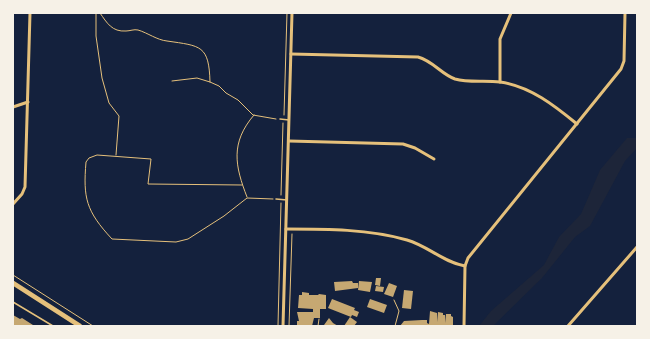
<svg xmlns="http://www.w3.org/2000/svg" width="650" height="339" viewBox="0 0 650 339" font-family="'Libre Baskerville',serif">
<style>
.green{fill:#1d2539}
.building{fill:#c6a872}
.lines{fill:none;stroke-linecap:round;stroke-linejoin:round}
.path{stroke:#e5c07b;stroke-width:1}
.service{stroke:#e5c07b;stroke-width:1.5}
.minor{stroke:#e5c07b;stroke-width:3}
.primary{stroke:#e5c07b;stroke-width:4.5}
</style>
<rect width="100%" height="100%" fill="#14213d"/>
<polygon class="green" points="627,138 637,138 637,148 625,161 590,226 575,237 542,278 493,326 479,326 491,311 544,265 559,237 581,214 600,170"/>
<g class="building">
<polygon points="376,278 381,278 380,286 375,285"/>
<polygon points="352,281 353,283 358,283 358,288 335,291 334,282"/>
<polygon points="359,281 372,282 370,292 358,290"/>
<polygon points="389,283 397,286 393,297 384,294"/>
<polygon points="376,286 384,287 383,292 375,291"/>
<polygon points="404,290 413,291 411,309 402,308"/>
<polygon points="302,292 309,293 309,295 318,295 319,294 326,295 326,309 320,309 320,318 314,318 312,326 297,326 297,321 299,321 297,312 313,312 313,309 298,308 299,295 302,295"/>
<polygon points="332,299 355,308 354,310 359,312 357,317 352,315 351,317 328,308"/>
<polygon points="370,299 387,305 384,313 367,307"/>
<polygon points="430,311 437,313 437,322 438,312 443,313 443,315 445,315 445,323 446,314 451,314 451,316 453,317 453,326 400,326 404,321 422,320 427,320 427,323 429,324"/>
<polygon points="13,315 20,319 22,318 33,325 15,326 13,325"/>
<polygon points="350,317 357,322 354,326 344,326"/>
<polygon points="329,318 333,323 338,326 324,325"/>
</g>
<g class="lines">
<g class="path">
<polyline points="96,13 96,36 102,78 109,103 119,116 116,155"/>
<path d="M100,13c7,10 12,19 26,18 4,0 8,-2 12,-1 10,3 19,10 29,11 34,5 42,4 43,41"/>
<polyline points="172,81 197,78 210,82 219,86 226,93 238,100 253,115 276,119"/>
<polyline points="284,115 287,13"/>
<path d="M242,185l-94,-1 3,-25 -54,-4 -8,3 -3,4c-3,36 0,49 26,77l64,3 12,-3 36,-23 23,-18 26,1"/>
<polyline points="281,195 283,123"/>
<path d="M247,197c-12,-31 -17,-54 7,-82"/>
<polyline points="13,275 93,326"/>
<polyline points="394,300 399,311 395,326"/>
<polyline points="278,326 281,203"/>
<polyline points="289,326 292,234"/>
<polyline points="318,326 319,319"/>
</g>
<g class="service">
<polyline points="280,119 289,120"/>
<polyline points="276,199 287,200"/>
<polyline points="13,302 53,326"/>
</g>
<g class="minor">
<path d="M291,54l127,3c15,4 23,17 37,22 14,4 30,1 45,3 30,4 55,24 77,42"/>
<polyline points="500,82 500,39 511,13"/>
<polyline points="13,107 28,102"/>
<polyline points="289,141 403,144 415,148 434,159"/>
<polyline points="13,204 22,194 25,187 30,13"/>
<path d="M286,229c40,0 83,0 121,11 21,6 36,22 58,26"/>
<polyline points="283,326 292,13"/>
<polyline points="464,326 465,266 468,258 621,69 624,61 625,13"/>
<polyline points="568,326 637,247"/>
</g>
<polyline class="primary" points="13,283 80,326"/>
</g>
<rect width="650" height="339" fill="none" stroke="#f6f1e7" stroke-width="28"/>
</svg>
